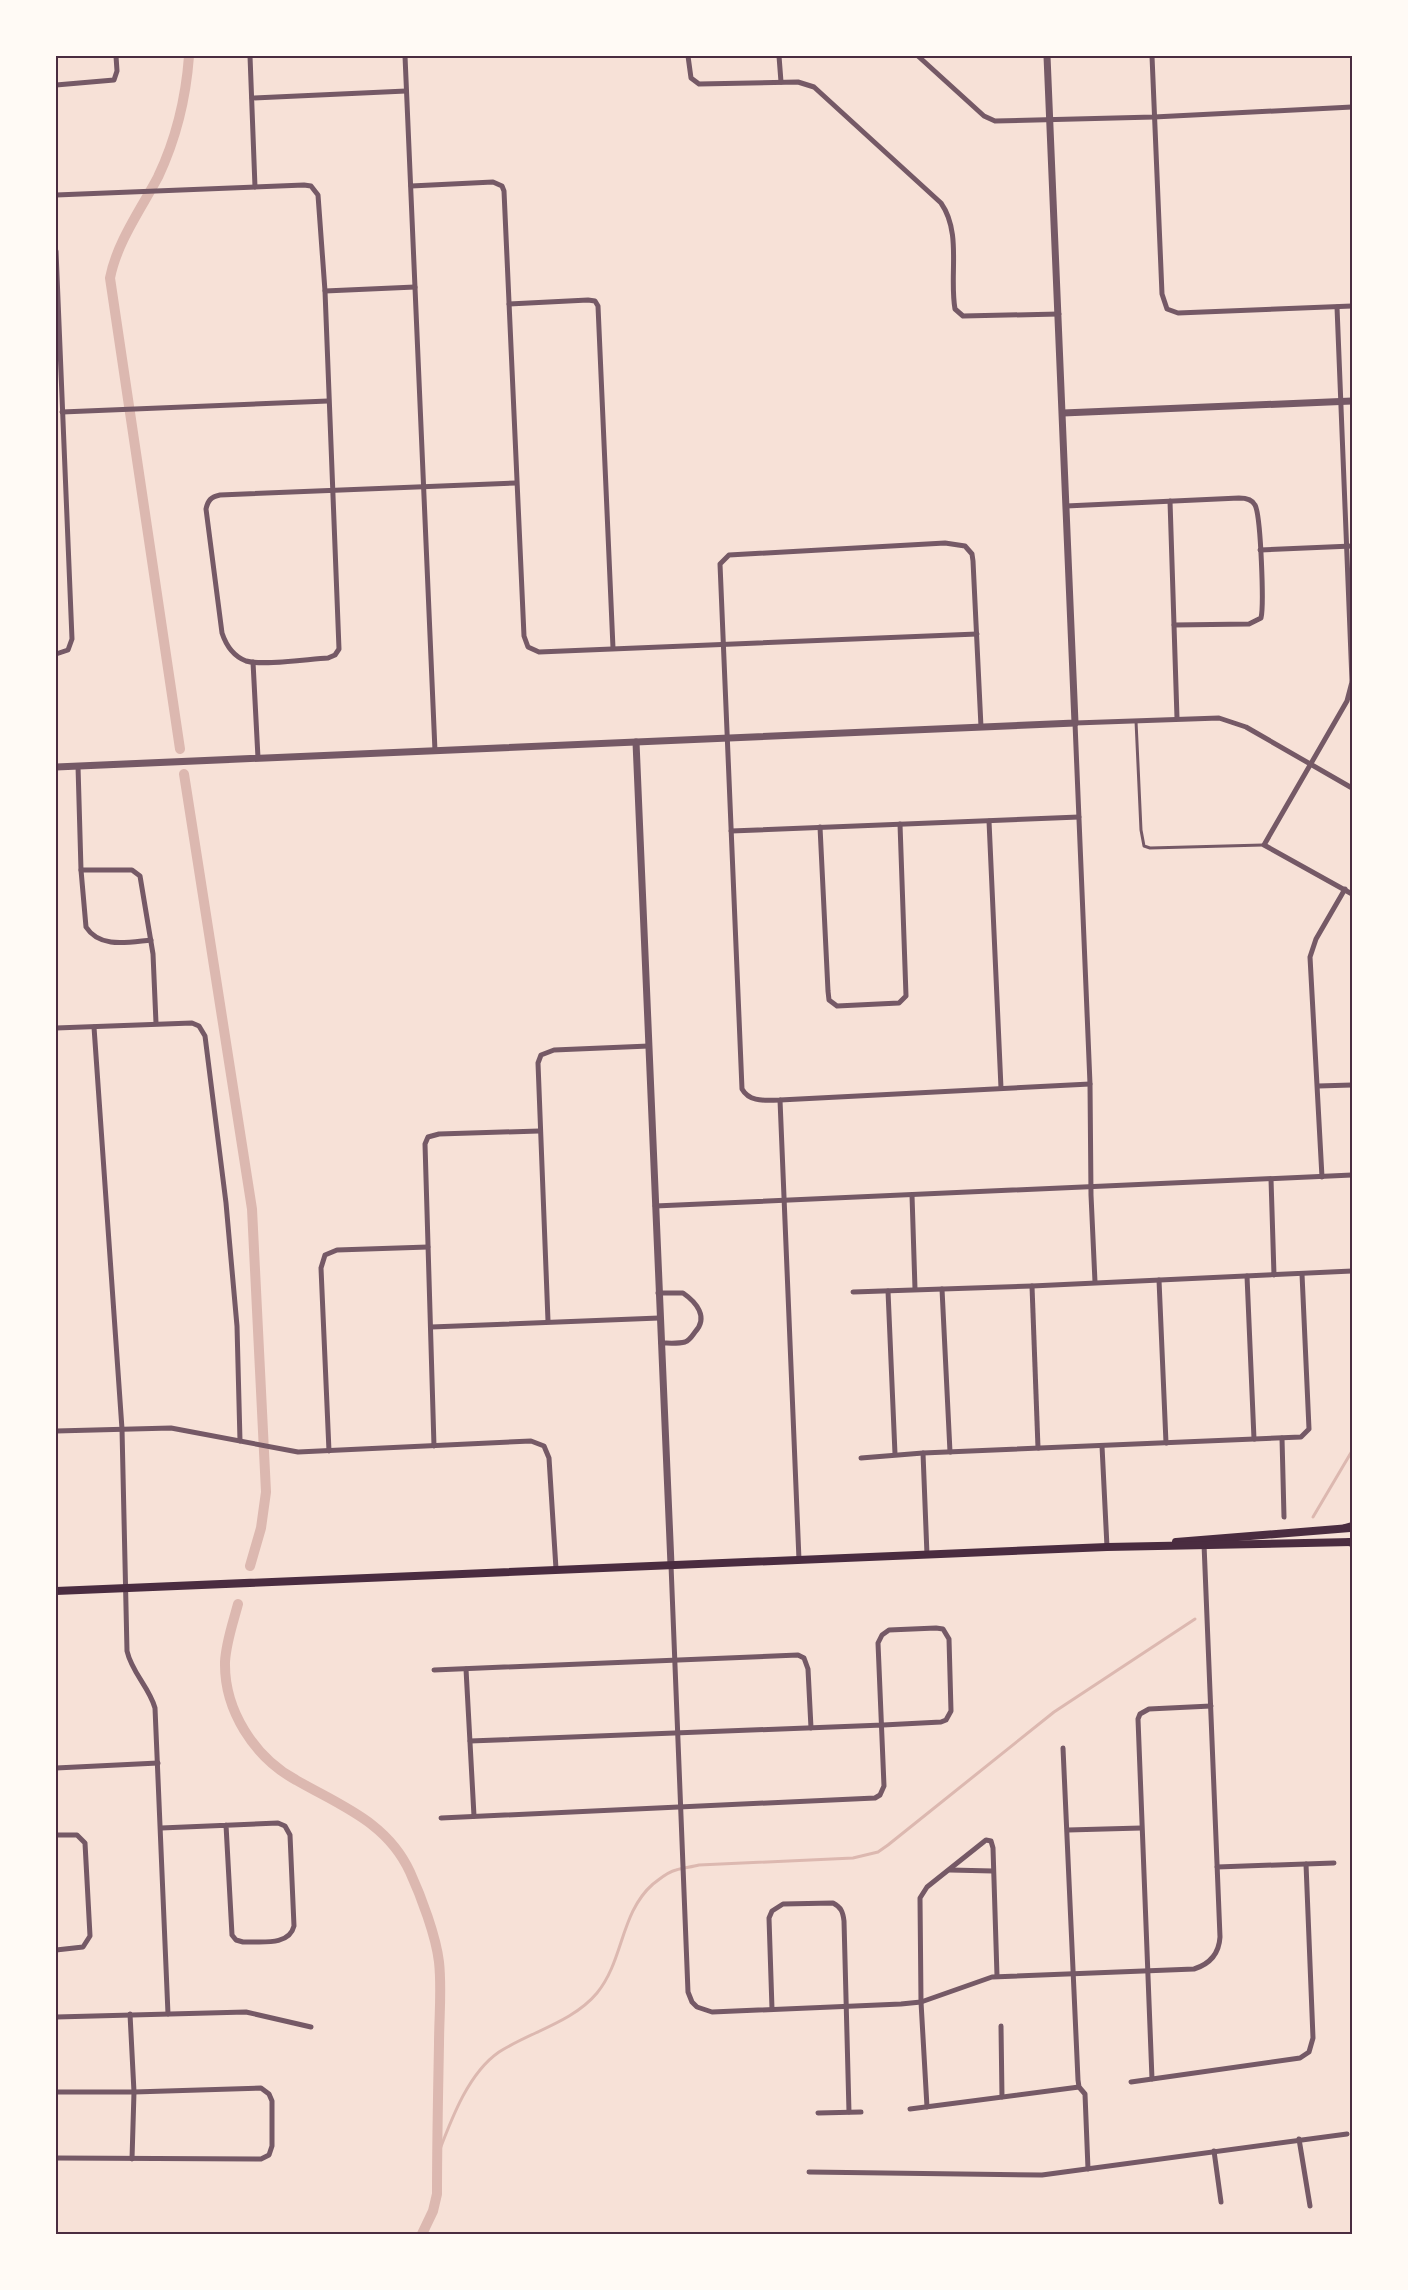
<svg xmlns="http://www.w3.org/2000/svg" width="1408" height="2290" viewBox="0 0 1408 2290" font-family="Roboto,sans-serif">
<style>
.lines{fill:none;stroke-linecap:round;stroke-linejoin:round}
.stream{stroke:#dcb8b0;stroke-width:3}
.canal{stroke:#dcb8b0;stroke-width:10}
.service{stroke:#755966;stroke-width:3}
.minor{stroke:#755966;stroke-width:5}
.tertiary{stroke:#755966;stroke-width:7}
.secondary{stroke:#4a2c40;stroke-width:8}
.primary{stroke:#4a2c40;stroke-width:8}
.neatline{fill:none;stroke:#4a2c40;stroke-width:2}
</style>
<rect width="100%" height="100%" fill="#f7e1d7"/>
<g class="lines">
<g class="stream">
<polyline points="1313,1517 1352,1451"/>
<path d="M437,2157c13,-34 30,-83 62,-105 31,-20 74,-30 98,-59 27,-33 23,-80 56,-109 7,-5 14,-12 23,-14 7,-2 15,-3 23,-5l154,-7 25,-6 10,-7 166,-133 141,-93"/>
</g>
<g class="canal">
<path d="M180,749l-70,-471c7,-36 31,-69 48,-101 18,-38 28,-80 31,-121"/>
<polyline points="184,774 252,1209 266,1492 261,1528 250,1566"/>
<path d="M238,1604c-5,19 -12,38 -13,58 -1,48 29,95 71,118 45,26 91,42 114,92 11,24 26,64 29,90 3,27 0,55 0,82 -1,50 -2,100 -2,150l-4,17 -11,23"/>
</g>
<polyline class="service" points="1136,721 1141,830 1144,846 1150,848 1263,845"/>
<g class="minor">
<polyline points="250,56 255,187"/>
<polyline points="405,56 435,751"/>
<path d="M688,56l3,22 8,6 99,-2 16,5 127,116c21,30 8,72 14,106l8,7 96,-2"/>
<polyline points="779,56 781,82"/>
<polyline points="918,56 984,116 995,121 1154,117 1352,107"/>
<polyline points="1152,56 1162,294 1167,309 1178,313 1352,306"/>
<polyline points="56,85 114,80 117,71 116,56"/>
<polyline points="252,98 406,91"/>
<polyline points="411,186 493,182 502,186 504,191 524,636 528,647 539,652 977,634"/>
<path d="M56,195l248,-10 7,1 7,9 7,96 14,358 -4,6 -7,3c-19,1 -66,8 -82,3 -13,-5 -20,-16 -24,-28l-16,-124c2,-9 5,-12 14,-14 99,-4 198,-8 296,-12"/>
<polyline points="56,251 72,639 68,650 56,654"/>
<polyline points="325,291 415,287"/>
<polyline points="509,304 588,300 595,301 598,306 613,648"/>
<polyline points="1337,307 1352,681"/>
<polyline points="62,412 328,401"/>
<polyline points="1170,501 1177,718"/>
<path d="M1066,506l173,-8c7,0 13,1 16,7 6,11 9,101 6,113l-12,6 -75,1"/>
<polyline points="1260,550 1352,546"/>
<polyline points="253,662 258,758"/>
<polyline points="1352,682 1347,701 1264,845 1352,894"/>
<path d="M981,727l-8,-166 -1,-7 -7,-8 -20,-3 -216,12 -9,9 22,525c8,14 24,11 38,11l310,-16"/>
<path d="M78,766l3,104 5,57c14,22 43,15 65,13"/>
<polyline points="989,821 1001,1088"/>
<polyline points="820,827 828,991 829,1000 837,1006 899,1003 906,996 900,824"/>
<polyline points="731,831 1079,817"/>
<polyline points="81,870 132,870 140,876 153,954 156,1023"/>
<path d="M94,1027l28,402 5,222c5,22 22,36 28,57l13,306"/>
<polyline points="56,1028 192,1023 199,1026 205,1036 226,1203 237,1326 240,1441"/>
<polyline points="1318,1086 1352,1085"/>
<polyline points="780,1100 799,1560"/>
<polyline points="1322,1177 1310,957 1316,939 1345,889"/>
<polyline points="1271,1179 1274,1275"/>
<polyline points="912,1195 915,1289"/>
<polyline points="655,1206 1352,1175"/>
<polyline points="1247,1276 1254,1439"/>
<polyline points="1159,1280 1166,1443"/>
<polyline points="1095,1282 1091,1195 1090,1084 1075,723 1219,718 1246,727 1352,788"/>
<polyline points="1032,1286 1038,1448"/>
<polyline points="942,1289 950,1452"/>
<polyline points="888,1291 895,1454"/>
<polyline points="853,1292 1032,1286 1352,1271"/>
<path d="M658,1293h25c13,9 26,24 12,39 -3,4 -5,8 -10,10 -7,2 -17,1 -24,1"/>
<polyline points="548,1321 538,1063 541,1055 554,1050 649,1046"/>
<polyline points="431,1327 659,1318"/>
<polyline points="56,1431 171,1428 298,1452 531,1441 544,1446 549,1458 556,1569"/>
<polyline points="1282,1438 1284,1517"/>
<polyline points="434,1446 425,1144 428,1137 439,1134 539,1131"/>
<polyline points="1102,1446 1107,1547"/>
<polyline points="329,1451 321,1268 325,1255 337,1250 428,1247"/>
<polyline points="923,1453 927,1555"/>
<polyline points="861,1458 923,1453 1301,1437 1309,1429 1302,1274"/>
<path d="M671,1565l17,427 4,10 5,5 15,5 189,-8 20,-2 71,-25 202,-8c16,-5 25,-15 26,-32l-16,-393"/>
<polyline points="466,1669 474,1816"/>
<polyline points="434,1670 798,1655 804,1658 808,1669 811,1728"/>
<polyline points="1063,1748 1078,2080 1079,2087 1085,2094 1088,2169"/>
<polyline points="56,1768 158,1763"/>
<polyline points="441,1818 875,1798 880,1795 884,1786 878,1643 882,1635 889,1630 936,1628 943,1629 949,1639 951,1711 946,1720 941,1722 883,1725 470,1741"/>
<path d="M161,1828l117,-5 7,3 5,9 4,91c-5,21 -35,15 -51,16l-7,-2 -4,-5 -6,-110"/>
<polyline points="1068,1830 1141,1828"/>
<polyline points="56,1835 77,1835 85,1843 90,1936 83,1947 56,1950"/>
<polyline points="1217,1867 1334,1863"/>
<polyline points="950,1870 993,1871"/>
<path d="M772,2009l-3,-91 3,-7 11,-7 50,-1c8,4 10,9 11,18l5,191"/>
<polyline points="130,2014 134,2092 132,2159"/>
<polyline points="56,2017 246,2012 311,2027"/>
<polyline points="1001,2026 1002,2097"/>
<polyline points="1152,2079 1138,1719 1140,1714 1149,1709 1211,1706"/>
<polyline points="1131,2082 1300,2058 1309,2052 1313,2038 1306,1864"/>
<polyline points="56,2092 134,2092 261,2088 269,2094 272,2101 272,2146 269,2155 261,2159 56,2158"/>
<polyline points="927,2107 921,2002 920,1898 927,1887 986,1840 991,1841 993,1848 997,1976"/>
<polyline points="910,2109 1079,2087"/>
<polyline points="818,2113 861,2112"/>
<polyline points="1299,2139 1310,2206"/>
<polyline points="1214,2151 1221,2202"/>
<polyline points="809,2172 1042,2175 1347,2134"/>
</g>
<g class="tertiary">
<polyline points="1063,413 1352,401"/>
<polyline points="636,742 671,1565"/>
<polyline points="56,767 1075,723 1047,56"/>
</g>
<g class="secondary">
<polyline points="1176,1542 1350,1528"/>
<polyline points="56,1591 1107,1547 1352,1542"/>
</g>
<g class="primary">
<polyline points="1345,1528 1352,1526"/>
<polyline points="1349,1542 1352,1543"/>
</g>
</g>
<rect width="1408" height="2290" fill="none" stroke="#fffaf5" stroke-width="114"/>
<rect x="57" y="57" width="1294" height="2176" class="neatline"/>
</svg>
